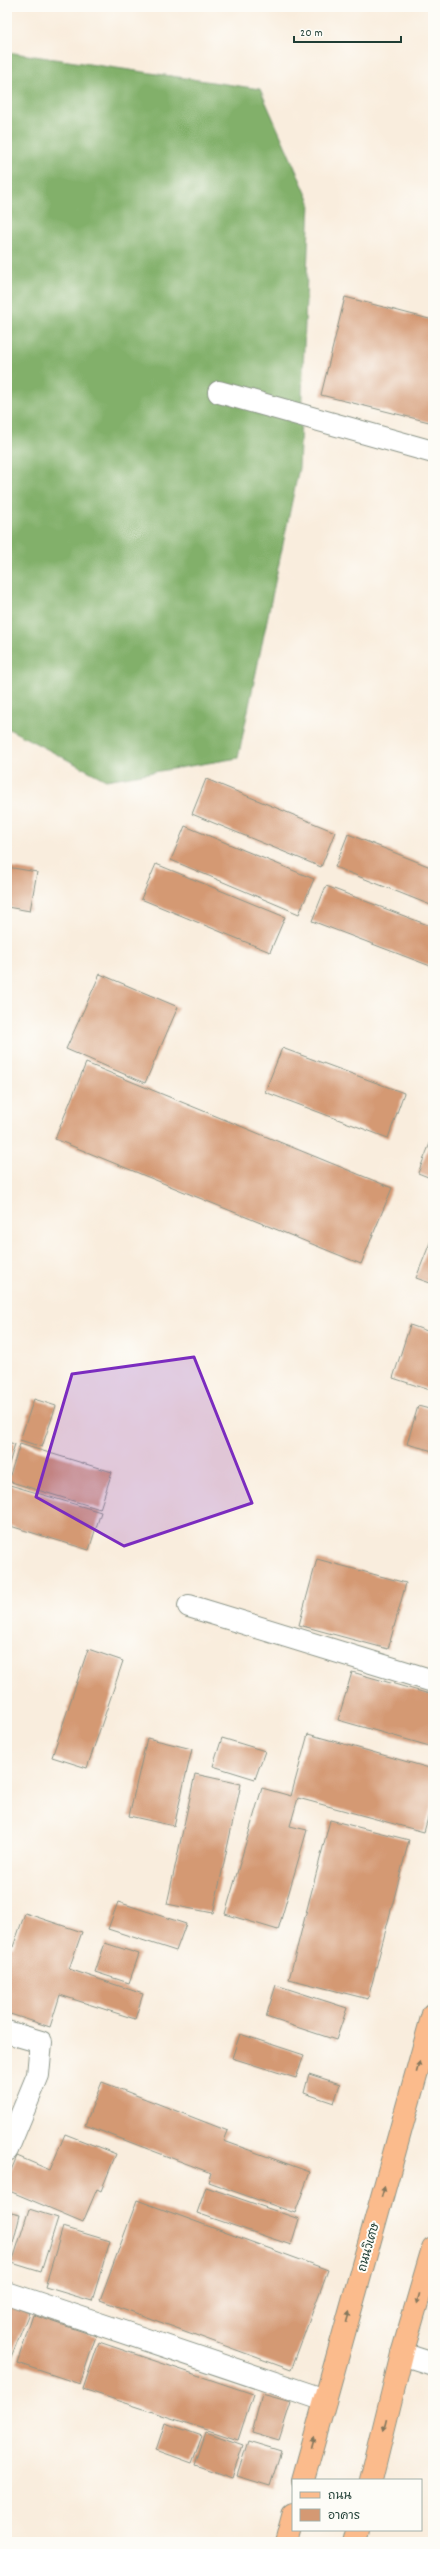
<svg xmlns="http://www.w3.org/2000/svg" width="440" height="2549" viewBox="0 0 440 2549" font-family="Dekko,'Playpen Sans Thai',sans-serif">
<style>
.forest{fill:#82b06a;stroke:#50764f}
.building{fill:#d49973}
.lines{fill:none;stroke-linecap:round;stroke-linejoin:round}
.minor-casing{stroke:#8c9588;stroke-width:24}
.major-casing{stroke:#8c9588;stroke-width:24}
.minor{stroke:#fff;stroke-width:22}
.major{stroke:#fbbb8c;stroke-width:22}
.oneway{fill:#82765c}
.marked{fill:#7b2cbf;fill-opacity:0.2;stroke:#7b2cbf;stroke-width:3;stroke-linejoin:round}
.labels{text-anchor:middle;stroke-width:4;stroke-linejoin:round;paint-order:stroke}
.street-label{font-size:12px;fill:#1f3d34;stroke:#fdfcf7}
</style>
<rect width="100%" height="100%" fill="#fdfcf7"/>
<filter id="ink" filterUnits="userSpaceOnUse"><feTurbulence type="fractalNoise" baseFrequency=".025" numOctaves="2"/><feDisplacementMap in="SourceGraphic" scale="8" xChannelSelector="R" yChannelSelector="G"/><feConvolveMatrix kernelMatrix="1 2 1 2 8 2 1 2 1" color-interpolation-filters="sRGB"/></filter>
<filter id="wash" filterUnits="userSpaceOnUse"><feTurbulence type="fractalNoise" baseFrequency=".012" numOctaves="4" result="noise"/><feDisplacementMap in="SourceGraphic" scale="16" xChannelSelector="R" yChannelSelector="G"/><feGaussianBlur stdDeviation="0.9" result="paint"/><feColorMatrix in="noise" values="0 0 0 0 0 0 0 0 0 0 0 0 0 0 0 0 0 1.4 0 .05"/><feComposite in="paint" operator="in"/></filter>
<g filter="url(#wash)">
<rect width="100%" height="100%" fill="#f9eddd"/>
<polygon class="forest" points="7,52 260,89 310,202 299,468 238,758 106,780 7,728"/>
<g id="blocks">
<g class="building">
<polygon points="345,297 433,320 433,423 321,395"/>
<polygon points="206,779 335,832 321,867 192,814"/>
<polygon points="185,826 314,879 299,914 171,860"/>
<polygon points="348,834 433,868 433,906 335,867"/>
<polygon points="156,864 285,917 270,952 141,899"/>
<polygon points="7,867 37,872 30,911 7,907"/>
<polygon points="326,886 433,927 433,967 312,921"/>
<polygon points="100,974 178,1007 145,1083 66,1049"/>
<polygon points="282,1048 404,1093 388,1138 265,1092"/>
<polygon points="86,1063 392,1188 361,1264 55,1139"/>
<polygon points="433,1136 433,1179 418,1173"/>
<polygon points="433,1235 433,1284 416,1278"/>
<polygon points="410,1325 433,1333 433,1391 393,1378"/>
<polygon points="34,1399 56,1406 42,1447 20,1440"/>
<polygon points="418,1406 433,1410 433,1451 407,1444"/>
<polygon points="7,1442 15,1444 7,1471"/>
<polygon points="20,1444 112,1472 100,1509 8,1481"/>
<polygon points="10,1485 101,1512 89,1550 7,1525 7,1496"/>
<polygon points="317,1559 406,1583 388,1649 299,1625"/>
<polygon points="88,1649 123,1661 87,1768 52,1757"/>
<polygon points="352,1672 433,1695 433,1747 338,1720"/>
<polygon points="308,1734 433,1769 433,1800 424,1832 298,1798 290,1826 307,1830 278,1930 225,1914 262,1788 291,1796"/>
<polygon points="147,1738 192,1749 174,1826 129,1816"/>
<polygon points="222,1738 265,1751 255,1779 213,1766"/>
<polygon points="195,1774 241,1784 213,1913 167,1904"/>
<polygon points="330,1820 409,1840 368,1999 289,1979"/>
<polygon points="118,1902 186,1924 176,1951 108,1929"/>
<polygon points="25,1913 82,1932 69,1969 143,1994 135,2019 60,1995 50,2027 7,2013 7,1945 13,1947"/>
<polygon points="105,1943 139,1954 129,1983 95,1972"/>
<polygon points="276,1985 347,2008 336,2040 266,2017"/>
<polygon points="240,2034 304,2055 296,2078 232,2058"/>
<polygon points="309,2074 340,2084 334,2103 304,2093"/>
<polygon points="102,2082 228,2131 224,2141 310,2172 295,2213 208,2182 211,2173 85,2125"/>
<polygon points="65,2134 116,2154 101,2191 97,2189 83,2222 7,2190 7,2180 17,2156 50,2170"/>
<polygon points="206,2187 299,2219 291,2245 197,2213"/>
<polygon points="137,2200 328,2270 291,2370 100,2300"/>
<polygon points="29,2209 58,2218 41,2272 12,2263"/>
<polygon points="7,2212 20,2215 12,2248 7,2246"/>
<polygon points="63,2227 110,2241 92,2301 45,2287"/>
<polygon points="7,2304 29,2313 9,2362 7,2361"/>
<polygon points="33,2315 96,2336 80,2384 17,2363"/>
<polygon points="99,2342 253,2394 238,2440 83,2389"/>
<polygon points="262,2394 291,2402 279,2440 252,2432"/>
<polygon points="165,2423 202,2436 192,2463 156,2450"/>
<polygon points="206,2432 243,2445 232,2478 195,2465"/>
<polygon points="248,2441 281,2451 270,2486 237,2476"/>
</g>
</g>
</g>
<g filter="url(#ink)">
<use href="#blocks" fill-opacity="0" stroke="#8c9588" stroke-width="1"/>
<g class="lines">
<defs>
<g id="minor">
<polyline points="219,392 433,452"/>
<polyline points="189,1606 433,1681"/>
<polyline points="7,2032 41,2042 38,2075 7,2150"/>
<polyline points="7,2293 325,2400"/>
<polyline points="402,2354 433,2364"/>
</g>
<g id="major">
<polyline points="303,2480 433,2014"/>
<polyline points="371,2480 402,2354 433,2248"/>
<polyline points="286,2542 293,2516"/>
<polyline points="355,2542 358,2530"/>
</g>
</defs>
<use href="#minor" class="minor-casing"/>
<use href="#major" class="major-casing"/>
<use href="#minor" class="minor"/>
<use href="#major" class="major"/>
</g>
<defs><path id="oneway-solid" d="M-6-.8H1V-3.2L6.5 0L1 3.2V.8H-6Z"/></defs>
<g class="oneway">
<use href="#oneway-solid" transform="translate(418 2067) rotate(-74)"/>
<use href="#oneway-solid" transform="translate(383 2192) rotate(-74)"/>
<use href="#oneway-solid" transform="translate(418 2299) rotate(106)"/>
<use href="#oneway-solid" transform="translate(348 2317) rotate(-74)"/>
<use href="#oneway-solid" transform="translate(385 2425) rotate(104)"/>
<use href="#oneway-solid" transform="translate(313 2442) rotate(-75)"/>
</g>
</g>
<path class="marked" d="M194,1357l58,146 -128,43 -88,-49 36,-123z"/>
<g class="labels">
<g class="street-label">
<text transform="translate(368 2247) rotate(-74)" y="4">ถนนวิเศษ</text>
</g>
</g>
<rect width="440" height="2549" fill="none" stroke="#fdfcf7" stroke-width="24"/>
<rect x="292" y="2479" width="130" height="52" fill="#fdfcf7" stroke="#a4b0a9"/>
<rect x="300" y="2492" width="20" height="6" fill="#fbbb8c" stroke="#a4b0a9"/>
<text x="328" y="2499" font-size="12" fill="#1f3d34">ถนน</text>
<rect x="300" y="2509" width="20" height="12" fill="#d49973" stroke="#a4b0a9"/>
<text x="328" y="2519" font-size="12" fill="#1f3d34">อาคาร</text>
<path d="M294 36v6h107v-6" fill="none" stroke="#1f3d34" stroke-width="2"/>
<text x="300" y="36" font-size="12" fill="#1f3d34" stroke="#fdfcf7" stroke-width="3" paint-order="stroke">20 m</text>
</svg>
